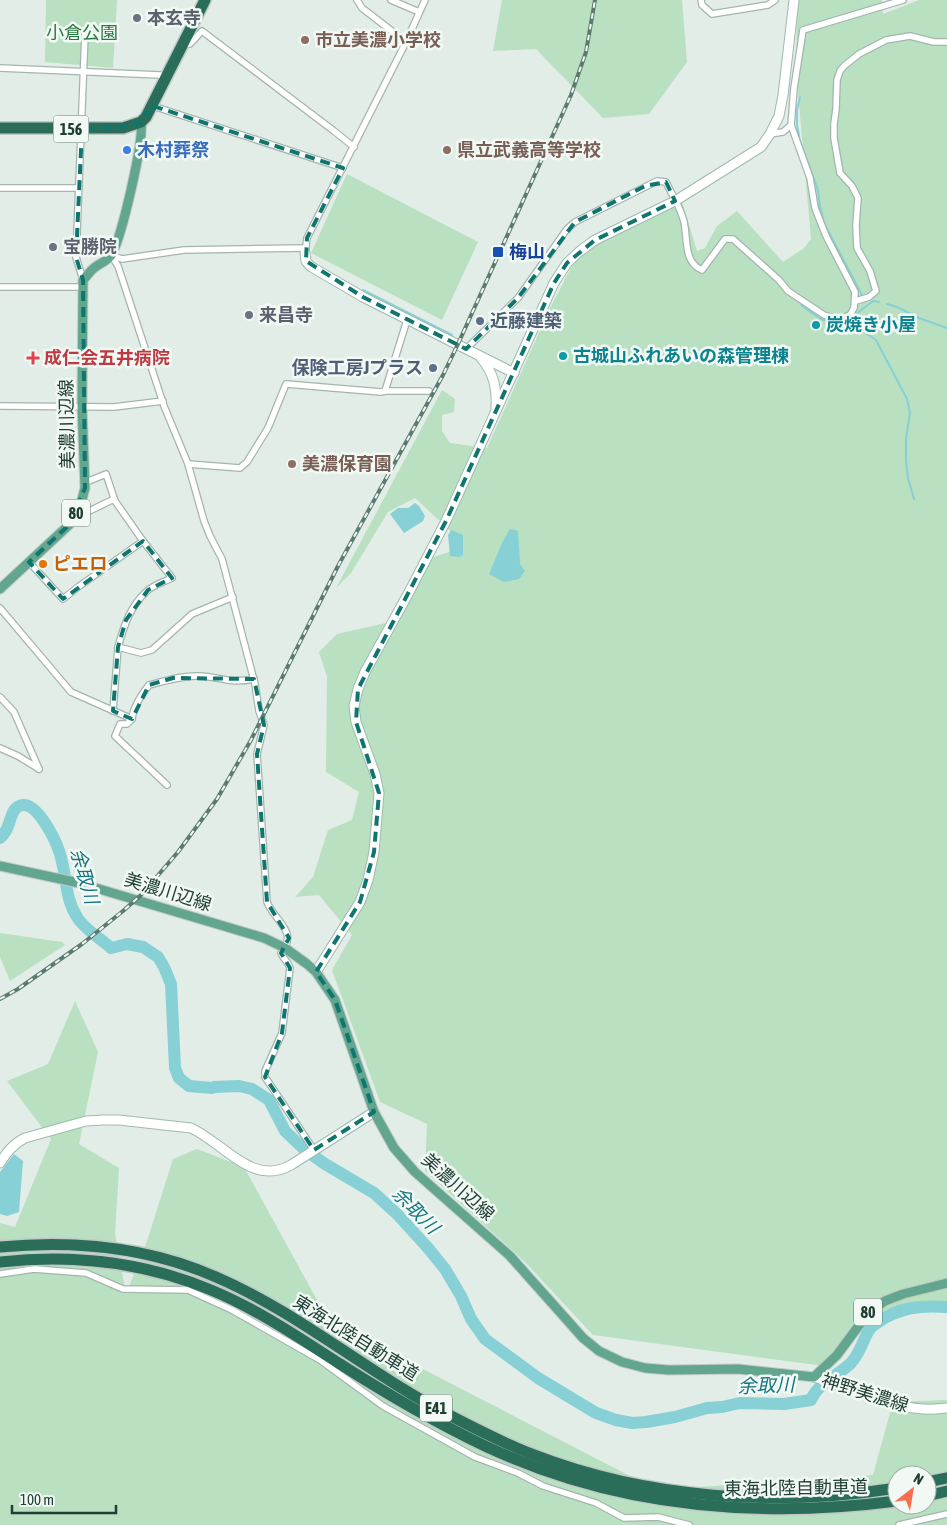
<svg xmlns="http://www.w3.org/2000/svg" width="947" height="1525" viewBox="0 0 947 1525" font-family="'Asap Condensed','Noto Sans JP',sans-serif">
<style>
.green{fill:#b9e0c0;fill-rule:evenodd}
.water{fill:#86d0d6}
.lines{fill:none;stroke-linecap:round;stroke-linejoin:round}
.stream{stroke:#86d0d6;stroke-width:2}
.river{stroke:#86d0d6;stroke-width:12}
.street-casing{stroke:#a4b5ae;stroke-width:8}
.secondary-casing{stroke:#9fbaae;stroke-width:11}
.primary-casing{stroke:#c1c9c6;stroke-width:11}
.highway-casing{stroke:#c1c9c6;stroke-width:14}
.street{stroke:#fff;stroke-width:5.5}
.secondary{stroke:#fff;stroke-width:9}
.primary{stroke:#63a68f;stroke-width:9}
.highway{stroke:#2a6e5a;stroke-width:11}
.rail-casing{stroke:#5b7b70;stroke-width:4}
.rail{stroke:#f2f9f5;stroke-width:2;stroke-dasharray:5.5;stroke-linecap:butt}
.marked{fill:none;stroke:#0f766e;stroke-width:4;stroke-dasharray:10 6;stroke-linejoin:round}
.worship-dot{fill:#6b7280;stroke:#f2f9f5;stroke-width:2}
.education-dot{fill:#8d6e63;stroke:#f2f9f5;stroke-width:2}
.shop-dot{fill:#3f7fe0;stroke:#f2f9f5;stroke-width:2}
.transit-dot{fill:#1a4fb4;stroke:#f2f9f5;stroke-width:2}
.service-dot{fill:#5c6f8a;stroke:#f2f9f5;stroke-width:2}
.culture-dot{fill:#0f9aa8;stroke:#f2f9f5;stroke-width:2}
.health-dot{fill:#e0444e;stroke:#f2f9f5;stroke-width:2}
.food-dot{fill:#e8710a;stroke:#f2f9f5;stroke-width:2}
.labels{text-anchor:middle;stroke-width:5;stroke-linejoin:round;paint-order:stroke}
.shield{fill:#f2f9f5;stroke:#5f776e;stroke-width:1}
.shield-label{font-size:16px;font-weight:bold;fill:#203f34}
.worship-label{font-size:18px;font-weight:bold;fill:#5b616d;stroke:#f2f9f5;text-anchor:start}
.park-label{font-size:18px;fill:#287941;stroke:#f2f9f5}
.education-label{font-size:18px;font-weight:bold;fill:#785e54;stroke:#f2f9f5;text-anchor:start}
.shop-label{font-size:18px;font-weight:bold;fill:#366cbe;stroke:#f2f9f5;text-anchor:start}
.transit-label{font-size:18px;font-weight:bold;fill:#164399;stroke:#f2f9f5;text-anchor:start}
.service-label{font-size:18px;font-weight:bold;fill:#4e5e75;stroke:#f2f9f5;text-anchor:start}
.culture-label{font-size:18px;font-weight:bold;fill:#0d838f;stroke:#f2f9f5;text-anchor:start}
.health-label{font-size:18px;font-weight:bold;fill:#be3a42;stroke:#f2f9f5;text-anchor:start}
.street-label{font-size:18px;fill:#203f34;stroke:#f2f9f5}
.food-label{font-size:18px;font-weight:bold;fill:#c56008;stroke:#f2f9f5;text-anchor:start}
.water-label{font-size:19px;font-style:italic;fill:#167680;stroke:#f2f9f5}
</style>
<rect width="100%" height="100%" fill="#e2ede7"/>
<g class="green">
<polygon points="46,0 117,0 113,68 45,62"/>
<polygon points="502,0 682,0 687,62 649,114 603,118 536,49 493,51"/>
<polygon points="790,0 882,0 883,14 919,0 947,0 947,1302 864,1330 824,1366 593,1335 525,1262 425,1171 427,1124 380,1102 332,970 352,935 319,895 295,897 313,877 328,830 352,820 359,792 326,772 327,677 319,652 337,634 399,620 433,557 456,550 459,539 415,498 388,512 351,573 336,588 442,390 455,399 454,412 442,415 442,431 450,443 487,448 551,306 572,266 588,250 681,198 697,251 705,248 717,226 737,211 783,262 804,248 811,239 798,93 796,15"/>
<polygon points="347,174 478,242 442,320 311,253"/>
<polygon points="0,933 62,942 65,945 10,981 0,957"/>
<path d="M75,1001l23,51 -19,92 40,24 -4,65 11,61 21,-53 26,-82 24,-10 47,18 84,153 329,170 216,-15 20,-73 54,-2v125h-947v-302l15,4 36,-88 -44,-58 41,-17zM897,1475h30v30h-30z"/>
</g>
<g class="water">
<polygon points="415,503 419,506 425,516 423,521 404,533 390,514 398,508 408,508"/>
<polygon points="510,529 518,531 520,564 525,571 519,579 504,582 489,574 502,543"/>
<polygon points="451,530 463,535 463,555 459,557 450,556 448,535"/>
<polygon points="14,1154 23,1161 19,1212 7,1216 0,1214 0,1172"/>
</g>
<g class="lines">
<g class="stream">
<polyline points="800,97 797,110 797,125 800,141 818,190 820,206 824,223 862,295"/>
<polyline points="363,290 452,335"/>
<polyline points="887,304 897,307 919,318 947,328"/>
<path d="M801,305c12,9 30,25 46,15"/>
<polyline points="856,314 873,301 879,302"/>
<polyline points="847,320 876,340 907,399 910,413 906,438 906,461 908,478 914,499"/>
</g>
<path class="river" d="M0,838c2,-2 4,-4 5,-6 6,-7 5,-26 18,-27 15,-1 32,34 36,46 8,22 5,46 18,66 6,11 24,22 34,31l16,-4 16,3 15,10 6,10 7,17 4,84 4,10 10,8 23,2 2,-1 25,-1 13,3 17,11 16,31 19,18 21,15 49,29 23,21 31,34 17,21 16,27 10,23 14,20 53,39 58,35 20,7 16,3 14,-1 29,-5 32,-9 15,-1 18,-4 44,1 27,-4c7,-17 26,-24 39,-36 10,-10 12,-22 19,-34 2,-3 5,-5 8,-7 21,-16 45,-18 70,-16"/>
<defs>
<g id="street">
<polyline points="357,0 362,8 406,42"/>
<polyline points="391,0 419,12"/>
<polyline points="701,0 702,5 712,14 768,5 775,0"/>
<polyline points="183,44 190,44 202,31 334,131 354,147"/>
<polyline points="0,68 160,75 164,78"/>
<polyline points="153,106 343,168"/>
<polyline points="770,134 783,132 791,125"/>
<polyline points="0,188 79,188"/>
<polyline points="305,253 307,238 406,42 425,0"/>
<path d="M111,255l7,11 46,140 24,58 16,57 6,15 12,23 33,125 4,27 5,14 -7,29 10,148c8,20 32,29 14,51 2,6 7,8 9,15l-8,65 -17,38v6l49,73"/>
<polyline points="111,255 122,259 184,250 306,248"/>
<polyline points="83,280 76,257 85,34"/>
<polyline points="0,287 83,287"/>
<polyline points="856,301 869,297 876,291 870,271 857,248 856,225 858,198 852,186 840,173 834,138 834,124 836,109 837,80 840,71 844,66 859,54 886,40 910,36 934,42 947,42"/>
<path d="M466,349l52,-51 49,-69 8,-7 82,-41 9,1c6,13 15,26 18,40 4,17 -1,40 18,48l23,-31h8l46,41 9,11 36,24 15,5 11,-5 4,-7 1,-16 -29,-56 -11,-28 -5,-30 -19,-53 3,-37 9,-58 100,-30"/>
<polyline points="385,391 429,391"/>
<polyline points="0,406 114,407 163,401"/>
<polyline points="188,464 240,468 247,462 268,428 286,384 381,392 385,391 407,320"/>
<path d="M84,483l22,-9 9,27 28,40 29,37c-8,4 -19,7 -25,13 -17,15 -23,35 -29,56"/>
<polyline points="75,515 79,516 114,499"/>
<polyline points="29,562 63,599 78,587 143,541"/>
<polyline points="0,608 71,692 132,719 127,724 120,724 115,736 167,785"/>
<polyline points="0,697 14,712 39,769"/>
<polyline points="113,711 118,647 141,653 152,650 192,614 233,597"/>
<path d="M132,719c1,-12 10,-25 17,-34 16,-4 34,-10 50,-9 23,1 30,8 55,3"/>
<polyline points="0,748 18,756 39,769"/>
<polyline points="0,1274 34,1269 86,1273 123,1289 188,1290 232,1310 320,1360 383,1406 475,1457 518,1473 543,1486 596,1503 624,1518 658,1517 689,1525"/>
<polyline points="899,1525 947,1514"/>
</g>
<g id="secondary">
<polyline points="305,253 306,261 310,266 363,297 514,373"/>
<path d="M481,358c13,15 16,31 15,50"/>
<polyline points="316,972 360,902 368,880 374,852 379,793 375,774 356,722 354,706 358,689 365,672 408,594 446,521 554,283 567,263 580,251 595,240 675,201 761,147 770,134 779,116 783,95 794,0"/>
<path d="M0,1163c7,-11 13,-19 25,-25l61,-17 17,-1h16l72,8c33,15 61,59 100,37l83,-53"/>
<path d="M814,1377c43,13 87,38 133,31"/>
</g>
<g id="primary">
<path d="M0,589l70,-65 10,-17 5,-19 -3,-82 1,-126c4,-4 7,-9 11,-12 6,-5 14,-7 18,-14 10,-19 32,-112 29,-132"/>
<polyline points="0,866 79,883 264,938 285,948 307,964 316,972 335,1000 374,1112 394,1148 415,1172 510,1256 583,1338 599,1351 622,1362 645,1368 669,1370 738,1369 814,1377 837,1355 869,1312 885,1301 903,1294 947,1283"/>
</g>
<g id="highway">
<polyline points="0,128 123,128 141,122 146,117 205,0"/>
<path d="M0,1247c73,-7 148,0 216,30 84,36 154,98 235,139 27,14 54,28 83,39 114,44 242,52 363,33"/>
<path d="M0,1262c72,-8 144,0 211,28 46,19 87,47 129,74 47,30 95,58 145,82 130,61 271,73 412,55"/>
<polyline points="927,1482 947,1478"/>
<polyline points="927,1496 947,1491"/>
</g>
</defs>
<use href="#street" class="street-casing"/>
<use href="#secondary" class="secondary-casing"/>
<use href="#primary" class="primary-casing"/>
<use href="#highway" class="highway-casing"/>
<use href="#street" class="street"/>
<use href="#secondary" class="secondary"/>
<use href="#primary" class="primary"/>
<use href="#highway" class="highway"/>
<defs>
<polyline id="rail" points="0,999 18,989 82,944 123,911 141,895 178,852 217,799 251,740 338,566 443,375 458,344 571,95 586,52 595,0"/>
</defs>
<use href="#rail" class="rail-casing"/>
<use href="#rail" class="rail"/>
</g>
<path class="marked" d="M153,106l190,62 -36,70 -1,23 57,36 103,52 52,-51 57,-76 70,-36 21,-4 9,19 -80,39 -28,23 -13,20 -108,238 -88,168 -2,33 23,71 -5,59 -14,50 -44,70 19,28 39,112 -60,38 -49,-73 17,-44 8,-65 -9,-15 8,-15 -22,-36 -10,-148 7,-29 -10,-46 -81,-1 -24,7 -17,34 -19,-8 5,-64 8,-27 22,-30 24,-12 -29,-37 -80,58 -34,-37 41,-38 15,-36 -2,-208 -7,-23 6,-128 49,-3 10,-4z"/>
<g class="worship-dot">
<circle cx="137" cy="18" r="5"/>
<circle cx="53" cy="247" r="5"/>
<circle cx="249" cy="315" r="5"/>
</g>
<g class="education-dot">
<circle cx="305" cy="40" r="5"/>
<circle cx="447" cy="150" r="5"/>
<circle cx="292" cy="464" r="5"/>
</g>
<circle class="shop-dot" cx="127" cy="150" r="5"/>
<rect class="transit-dot" x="492" y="246" width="12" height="12" rx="2.5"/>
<g class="service-dot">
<circle cx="480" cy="321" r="5"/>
<circle cx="433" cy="368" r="5"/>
</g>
<g class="culture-dot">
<circle cx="816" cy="325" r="5"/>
<circle cx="563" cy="356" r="5"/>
</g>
<path class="health-dot" d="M30.5 350.5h5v5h5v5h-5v5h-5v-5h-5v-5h5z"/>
<circle class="food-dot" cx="43" cy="564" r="5"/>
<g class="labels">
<g class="shield">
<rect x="53.5" y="115.5" width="35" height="27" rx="4"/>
<rect x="62" y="499.5" width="28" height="27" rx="4"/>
<rect x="854" y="1298.5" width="28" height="27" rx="4"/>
<rect x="420" y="1394.5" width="32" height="27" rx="4"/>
</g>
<g class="shield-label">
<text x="71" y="135">156</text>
<text x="76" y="519">80</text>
<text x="868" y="1318">80</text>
<text x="436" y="1414">E41</text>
</g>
<g class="worship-label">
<text x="147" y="24">本玄寺</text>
<text x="63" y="253">宝勝院</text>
<text x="259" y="321">来昌寺</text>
</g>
<g class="park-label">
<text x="82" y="39">小倉公園</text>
</g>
<g class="education-label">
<text x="315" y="46">市立美濃小学校</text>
<text x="457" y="156">県立武義高等学校</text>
<text x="302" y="470">美濃保育園</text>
</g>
<g class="shop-label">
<text x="137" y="156">木村葬祭</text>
</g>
<g class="transit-label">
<text x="509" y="258">梅山</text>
</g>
<g class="service-label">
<text x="490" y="327">近藤建築</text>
<text x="423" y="374" text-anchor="end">保険工房Jプラス</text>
</g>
<g class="culture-label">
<text x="826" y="331">炭焼き小屋</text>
<text x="573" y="362">古城山ふれあいの森管理棟</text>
</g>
<g class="health-label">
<text x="44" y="364">成仁会五井病院</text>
</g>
<g class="street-label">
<text transform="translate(67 424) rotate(-91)" y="6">美濃川辺線</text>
<text transform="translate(168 892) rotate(17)" y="6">美濃川辺線</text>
<text transform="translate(458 1187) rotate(42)" y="6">美濃川辺線</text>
<text transform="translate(356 1338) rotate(32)" y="6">東海北陸自動車道</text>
<text transform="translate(865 1393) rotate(17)" y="6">神野美濃線</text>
<text transform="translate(796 1488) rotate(-1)" y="6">東海北陸自動車道</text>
</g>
<g class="food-label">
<text x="53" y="570">ピエロ</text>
</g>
<g class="water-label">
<text transform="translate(85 876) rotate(74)" y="7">余取川</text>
<text transform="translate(416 1210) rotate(45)" y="7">余取川</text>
<text transform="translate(766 1385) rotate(-2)" y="7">余取川</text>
</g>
</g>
<g transform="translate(912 1490) rotate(31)"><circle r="24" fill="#f2f9f5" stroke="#9eafa8"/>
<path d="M0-4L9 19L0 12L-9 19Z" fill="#fb6d51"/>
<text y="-8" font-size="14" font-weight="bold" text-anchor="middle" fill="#203f34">N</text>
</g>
<path d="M12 1505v8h104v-8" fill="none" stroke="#203f34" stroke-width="2.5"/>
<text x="20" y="1505" font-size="15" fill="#203f34" stroke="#f2f9f5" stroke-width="4" paint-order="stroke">100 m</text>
</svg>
